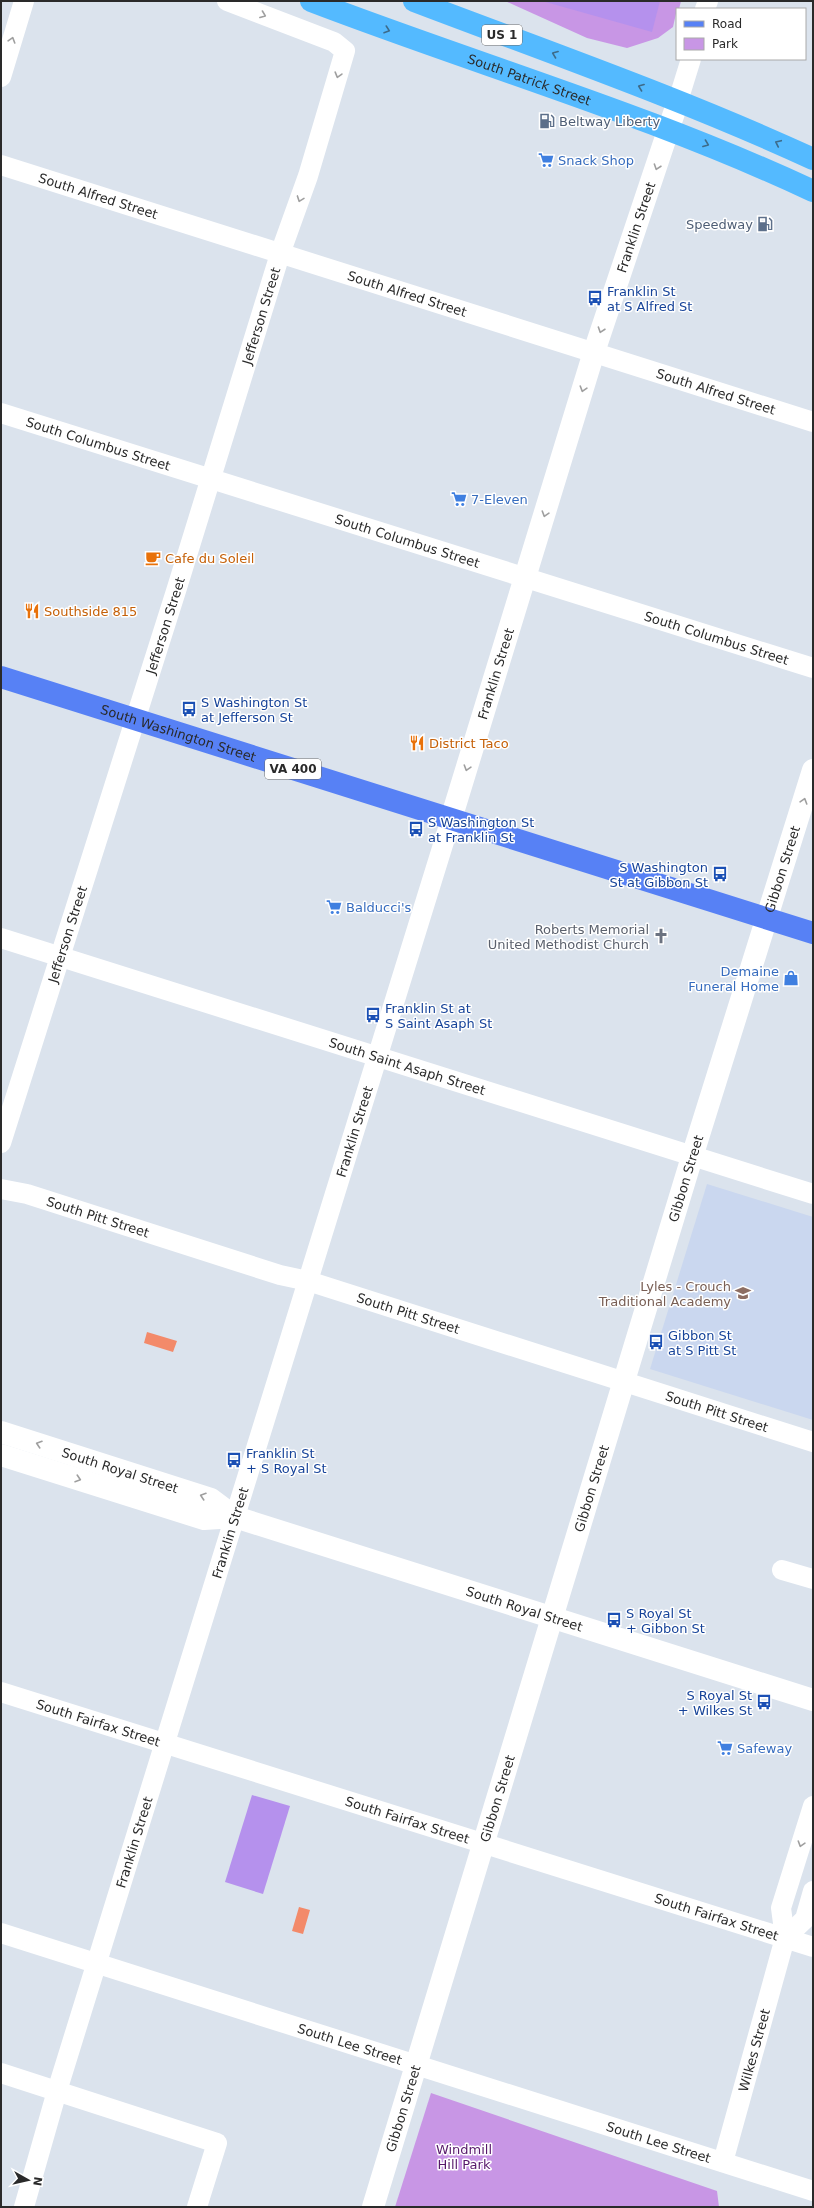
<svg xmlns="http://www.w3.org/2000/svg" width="814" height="2208" viewBox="0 0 814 2208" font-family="'DejaVu Sans',sans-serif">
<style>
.education{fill:#cad7ef}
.green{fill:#c896e5}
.pitch{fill:#b591ed}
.water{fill:#f38a6a}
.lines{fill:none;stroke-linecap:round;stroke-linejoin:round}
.street{stroke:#fff;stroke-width:20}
.secondary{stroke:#fff;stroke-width:22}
.primary{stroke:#5781f5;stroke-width:22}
.highway{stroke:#54baff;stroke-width:22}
.oneway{stroke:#9f9f9f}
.oneway2{stroke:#3d6b8a}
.labels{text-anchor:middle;stroke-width:3;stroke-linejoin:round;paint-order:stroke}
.shield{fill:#fff;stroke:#6a6a6a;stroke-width:1}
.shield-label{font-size:12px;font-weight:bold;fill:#2a2a2a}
.street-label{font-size:13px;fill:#2a2a2a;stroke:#fff}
.service-label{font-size:13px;fill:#4e5e75;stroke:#fff;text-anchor:start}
.shop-label{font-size:13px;fill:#366cbe;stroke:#fff;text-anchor:start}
.transit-label{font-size:13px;fill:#164399;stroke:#fff;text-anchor:start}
.food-label{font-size:13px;fill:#c56008;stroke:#fff;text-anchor:start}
.worship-label{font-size:13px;fill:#5b616d;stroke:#fff;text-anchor:end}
.education-label{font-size:13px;fill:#785e54;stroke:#fff;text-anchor:end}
.park-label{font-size:13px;fill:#56176a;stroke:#fff}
</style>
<rect width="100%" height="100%" fill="#dbe3ed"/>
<polygon class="education" points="707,1184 813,1217 813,1420 650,1369"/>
<g class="green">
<polygon points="505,1 681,1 679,9 677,9 673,27 658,38 627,48 587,38"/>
<polygon points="431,2093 717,2191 719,2207 395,2207"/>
</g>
<g class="pitch">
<polygon points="542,1 660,1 652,32"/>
<polygon points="252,1795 290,1806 263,1894 225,1882"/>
</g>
<g class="water">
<polygon points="147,1332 177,1341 173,1352 144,1343"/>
<polygon points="299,1907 310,1910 303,1934 292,1931"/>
</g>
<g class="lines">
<g class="street">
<polyline points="705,9 708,1"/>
<polyline points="1,77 24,1"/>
<polyline points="678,101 691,59"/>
<path id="s1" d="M1,165l812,257"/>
<path id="s2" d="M1,413l812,255"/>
<path id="s3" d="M1,938l812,256"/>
<path id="s4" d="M1,1143l175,-552 104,-337 28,-78 37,-125 -11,-9 -107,-41"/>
<path id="s5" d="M1,1189l26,5 253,81 28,6 505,161"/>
<polyline points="782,1570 813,1579"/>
<path id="s6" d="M1,1692l812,255"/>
<path id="s7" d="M1,1933l812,258"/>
<polyline points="785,1938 805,1919 813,1891"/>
<polyline points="1,2073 217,2143 197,2207"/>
<path id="s8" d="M723,2162l62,-224 -4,-30 32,-102"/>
<path id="s9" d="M24,2207l33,-116 394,-1272"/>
</g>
<g class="secondary">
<path id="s10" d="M451,819l143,-467 84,-251"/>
<path id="s11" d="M1,1432l210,67 24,18 578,183"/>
<polyline points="1,1455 204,1519 235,1517"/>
<path id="s12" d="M373,2207l319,-1050 121,-387"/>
</g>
<path class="primary" id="s13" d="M1,677l812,256"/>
<g class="highway">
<path id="s14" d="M311,1c167,64 340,114 502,190"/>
<path d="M414,1c134,51 269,98 399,158"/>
</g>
</g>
<defs><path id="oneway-chevron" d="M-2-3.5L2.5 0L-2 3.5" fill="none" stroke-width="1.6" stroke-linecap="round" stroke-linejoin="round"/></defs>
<g class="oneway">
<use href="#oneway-chevron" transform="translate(263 15) rotate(21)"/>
<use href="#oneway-chevron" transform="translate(12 40) rotate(-73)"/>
<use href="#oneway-chevron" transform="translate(338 75) rotate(106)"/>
<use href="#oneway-chevron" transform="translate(657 167) rotate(109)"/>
<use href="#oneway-chevron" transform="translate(300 199) rotate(110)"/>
<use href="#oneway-chevron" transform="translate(601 330) rotate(109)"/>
<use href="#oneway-chevron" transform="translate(583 389) rotate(107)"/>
<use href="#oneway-chevron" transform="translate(545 514) rotate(107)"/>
<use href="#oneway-chevron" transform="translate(467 768) rotate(107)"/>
<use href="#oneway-chevron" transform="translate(804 801) rotate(-73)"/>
<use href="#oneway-chevron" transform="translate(39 1444) rotate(-162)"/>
<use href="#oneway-chevron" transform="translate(78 1479) rotate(18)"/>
<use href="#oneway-chevron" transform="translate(203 1496) rotate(-162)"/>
<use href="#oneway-chevron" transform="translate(801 1844) rotate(107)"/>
</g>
<g class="oneway2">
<use href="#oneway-chevron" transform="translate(387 30) rotate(19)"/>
<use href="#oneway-chevron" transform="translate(555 54) rotate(-159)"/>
<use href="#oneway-chevron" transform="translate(641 87) rotate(-159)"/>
<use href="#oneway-chevron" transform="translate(778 143) rotate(-155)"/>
<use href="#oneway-chevron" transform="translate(706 144) rotate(21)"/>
</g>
<defs>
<symbol id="fuel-bare" viewBox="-9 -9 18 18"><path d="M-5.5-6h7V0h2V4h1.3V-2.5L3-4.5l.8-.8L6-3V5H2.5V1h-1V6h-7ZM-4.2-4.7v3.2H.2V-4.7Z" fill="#5c6f8a" stroke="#fff" stroke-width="2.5" paint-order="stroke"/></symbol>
<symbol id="supermarket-bare" viewBox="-9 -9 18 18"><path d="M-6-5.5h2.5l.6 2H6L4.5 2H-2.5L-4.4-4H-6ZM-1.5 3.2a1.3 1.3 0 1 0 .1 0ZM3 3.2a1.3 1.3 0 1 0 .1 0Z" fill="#3f7fe0" stroke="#fff" stroke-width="2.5" paint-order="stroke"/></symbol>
<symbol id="bus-bare" viewBox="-9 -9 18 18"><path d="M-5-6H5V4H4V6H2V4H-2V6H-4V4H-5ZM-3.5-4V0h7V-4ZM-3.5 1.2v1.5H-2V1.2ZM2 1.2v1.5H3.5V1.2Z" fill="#1a4fb4" stroke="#fff" stroke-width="2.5" paint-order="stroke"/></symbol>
<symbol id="cafe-bare" viewBox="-9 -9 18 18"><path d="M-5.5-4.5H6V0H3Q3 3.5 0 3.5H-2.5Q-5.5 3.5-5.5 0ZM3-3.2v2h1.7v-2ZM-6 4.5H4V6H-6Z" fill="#e8710a" stroke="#fff" stroke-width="2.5" paint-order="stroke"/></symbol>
<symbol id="restaurant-bare" viewBox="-9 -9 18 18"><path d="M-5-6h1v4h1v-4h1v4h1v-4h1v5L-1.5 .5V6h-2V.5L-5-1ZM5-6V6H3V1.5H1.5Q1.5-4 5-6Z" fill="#e8710a" stroke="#fff" stroke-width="2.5" paint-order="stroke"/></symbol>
<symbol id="church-bare" viewBox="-9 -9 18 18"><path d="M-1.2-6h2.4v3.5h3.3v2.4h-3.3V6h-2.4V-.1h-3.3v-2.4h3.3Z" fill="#6b7280" stroke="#fff" stroke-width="2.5" paint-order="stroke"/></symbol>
<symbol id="shop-bare" viewBox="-9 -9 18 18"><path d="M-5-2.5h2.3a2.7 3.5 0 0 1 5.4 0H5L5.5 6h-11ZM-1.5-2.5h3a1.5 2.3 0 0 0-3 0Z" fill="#3f7fe0" stroke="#fff" stroke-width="2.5" paint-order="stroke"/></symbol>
<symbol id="school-bare" viewBox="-9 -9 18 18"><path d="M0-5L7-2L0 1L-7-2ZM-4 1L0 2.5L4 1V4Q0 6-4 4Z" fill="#8d6e63" stroke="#fff" stroke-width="2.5" paint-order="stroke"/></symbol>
</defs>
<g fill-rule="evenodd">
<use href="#fuel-bare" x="536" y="110" width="22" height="22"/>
<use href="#supermarket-bare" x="535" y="149" width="22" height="22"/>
<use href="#fuel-bare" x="754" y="213" width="22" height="22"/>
<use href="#bus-bare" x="584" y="287" width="22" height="22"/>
<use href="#supermarket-bare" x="448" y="488" width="22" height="22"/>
<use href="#cafe-bare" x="142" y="547" width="22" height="22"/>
<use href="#restaurant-bare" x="21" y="600" width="22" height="22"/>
<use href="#bus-bare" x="178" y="698" width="22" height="22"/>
<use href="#restaurant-bare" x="406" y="732" width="22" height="22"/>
<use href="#bus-bare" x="405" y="818" width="22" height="22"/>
<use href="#bus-bare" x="709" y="863" width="22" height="22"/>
<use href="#supermarket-bare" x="323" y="896" width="22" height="22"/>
<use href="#church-bare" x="650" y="925" width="22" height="22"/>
<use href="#shop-bare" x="780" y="967" width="22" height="22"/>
<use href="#bus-bare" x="362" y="1004" width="22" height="22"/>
<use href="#school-bare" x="732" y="1282" width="22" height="22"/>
<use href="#bus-bare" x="645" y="1331" width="22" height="22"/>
<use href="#bus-bare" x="223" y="1449" width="22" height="22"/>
<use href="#bus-bare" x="603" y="1609" width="22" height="22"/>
<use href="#bus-bare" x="753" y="1691" width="22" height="22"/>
<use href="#supermarket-bare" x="714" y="1737" width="22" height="22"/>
</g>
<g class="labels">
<g class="shield">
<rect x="482" y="25" width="40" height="20" rx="3"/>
<rect x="265" y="759" width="56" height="20" rx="3"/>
</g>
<g class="shield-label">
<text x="502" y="39">US 1</text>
<text x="293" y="773">VA 400</text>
</g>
<g class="street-label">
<text dy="5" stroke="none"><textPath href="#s14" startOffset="232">South Patrick Street</textPath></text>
<text dy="5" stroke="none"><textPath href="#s1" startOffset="102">South Alfred Street</textPath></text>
<text dy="5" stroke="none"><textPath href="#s10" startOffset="620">Franklin Street</textPath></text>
<text dy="5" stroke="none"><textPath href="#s1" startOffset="426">South Alfred Street</textPath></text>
<text dy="5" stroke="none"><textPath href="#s4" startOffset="867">Jefferson Street</textPath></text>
<text dy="5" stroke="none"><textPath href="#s1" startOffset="750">South Alfred Street</textPath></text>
<text dy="5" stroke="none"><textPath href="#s2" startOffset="102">South Columbus Street</textPath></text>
<text dy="5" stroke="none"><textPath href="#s2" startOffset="426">South Columbus Street</textPath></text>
<text dy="5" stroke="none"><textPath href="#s4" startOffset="543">Jefferson Street</textPath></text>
<text dy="5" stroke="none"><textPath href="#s2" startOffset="750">South Columbus Street</textPath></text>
<text dy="5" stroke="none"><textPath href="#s10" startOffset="152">Franklin Street</textPath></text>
<text dy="5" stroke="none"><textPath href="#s13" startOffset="186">South Washington Street</textPath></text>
<text dy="5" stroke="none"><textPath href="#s12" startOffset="1399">Gibbon Street</textPath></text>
<text dy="5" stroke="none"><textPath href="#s4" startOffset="219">Jefferson Street</textPath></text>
<text dy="5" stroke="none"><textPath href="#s3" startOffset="426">South Saint Asaph Street</textPath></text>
<text dy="5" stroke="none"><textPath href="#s9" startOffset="1125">Franklin Street</textPath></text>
<text dy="5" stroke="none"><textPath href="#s12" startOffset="1075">Gibbon Street</textPath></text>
<text dy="5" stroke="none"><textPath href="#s5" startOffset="101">South Pitt Street</textPath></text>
<text dy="5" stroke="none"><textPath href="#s5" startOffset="426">South Pitt Street</textPath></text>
<text dy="5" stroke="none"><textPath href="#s5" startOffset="750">South Pitt Street</textPath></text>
<text dy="5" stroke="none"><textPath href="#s11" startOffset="125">South Royal Street</textPath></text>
<text dy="5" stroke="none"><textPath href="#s12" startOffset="751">Gibbon Street</textPath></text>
<text dy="5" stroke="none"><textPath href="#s9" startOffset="705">Franklin Street</textPath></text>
<text dy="5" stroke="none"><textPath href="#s11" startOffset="554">South Royal Street</textPath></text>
<text dy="5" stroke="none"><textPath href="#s6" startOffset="102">South Fairfax Street</textPath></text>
<text dy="5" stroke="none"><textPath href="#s12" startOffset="427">Gibbon Street</textPath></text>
<text dy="5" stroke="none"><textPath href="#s6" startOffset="426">South Fairfax Street</textPath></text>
<text dy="5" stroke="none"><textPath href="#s9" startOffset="381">Franklin Street</textPath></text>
<text dy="5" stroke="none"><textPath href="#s6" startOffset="750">South Fairfax Street</textPath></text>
<text dy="5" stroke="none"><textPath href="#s7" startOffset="366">South Lee Street</textPath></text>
<text dy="5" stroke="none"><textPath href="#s8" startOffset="116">Wilkes Street</textPath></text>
<text dy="5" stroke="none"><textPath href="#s12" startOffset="103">Gibbon Street</textPath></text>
<text dy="5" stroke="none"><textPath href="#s7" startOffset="690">South Lee Street</textPath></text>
</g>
<g class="service-label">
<text x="559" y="126">Beltway Liberty</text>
<text x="753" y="229" text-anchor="end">Speedway</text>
</g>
<g class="shop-label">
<text x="558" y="165">Snack Shop</text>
<text x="471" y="504">7-Eleven</text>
<text x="346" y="912">Balducci's</text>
<text x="779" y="976" text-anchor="end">Demaine<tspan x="779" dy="15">Funeral Home</tspan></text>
<text x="737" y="1753">Safeway</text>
</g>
<g class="transit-label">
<text x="607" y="296">Franklin St<tspan x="607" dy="15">at S Alfred St</tspan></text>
<text x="201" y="707">S Washington St<tspan x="201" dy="15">at Jefferson St</tspan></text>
<text x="428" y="827">S Washington St<tspan x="428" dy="15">at Franklin St</tspan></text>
<text x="708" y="872" text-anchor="end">S Washington<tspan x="708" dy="15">St at Gibbon St</tspan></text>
<text x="385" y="1013">Franklin St at<tspan x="385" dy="15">S Saint Asaph St</tspan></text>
<text x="668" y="1340">Gibbon St<tspan x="668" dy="15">at S Pitt St</tspan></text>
<text x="246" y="1458">Franklin St<tspan x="246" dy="15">+ S Royal St</tspan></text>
<text x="626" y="1618">S Royal St<tspan x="626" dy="15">+ Gibbon St</tspan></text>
<text x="752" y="1700" text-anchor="end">S Royal St<tspan x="752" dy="15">+ Wilkes St</tspan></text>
</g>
<g class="food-label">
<text x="165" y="563">Cafe du Soleil</text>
<text x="44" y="616">Southside 815</text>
<text x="429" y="748">District Taco</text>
</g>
<g class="worship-label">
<text x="649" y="934">Roberts Memorial<tspan x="649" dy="15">United Methodist Church</tspan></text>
</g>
<g class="education-label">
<text x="731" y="1291">Lyles - Crouch<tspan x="731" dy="15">Traditional Academy</tspan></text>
</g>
<g class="park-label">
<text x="464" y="2154">Windmill<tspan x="464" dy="15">Hill Park</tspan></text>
</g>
</g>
<rect width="814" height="2208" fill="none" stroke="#2a2a2a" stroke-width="4"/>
<rect x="676" y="8" width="130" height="52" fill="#ffffff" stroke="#aaaaaa"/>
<rect x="684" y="21" width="20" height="6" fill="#5781f5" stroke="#aaaaaa"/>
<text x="712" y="28" font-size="12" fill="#2a2a2a">Road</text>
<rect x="684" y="38" width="20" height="12" fill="#c896e5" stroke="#aaaaaa"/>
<text x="712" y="48" font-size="12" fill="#2a2a2a">Park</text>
<g transform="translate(28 2180) rotate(98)" stroke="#ffffff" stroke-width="3" paint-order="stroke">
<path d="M0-3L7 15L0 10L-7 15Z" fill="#2a2a2a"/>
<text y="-6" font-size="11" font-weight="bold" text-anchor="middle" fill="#2a2a2a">N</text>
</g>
</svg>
